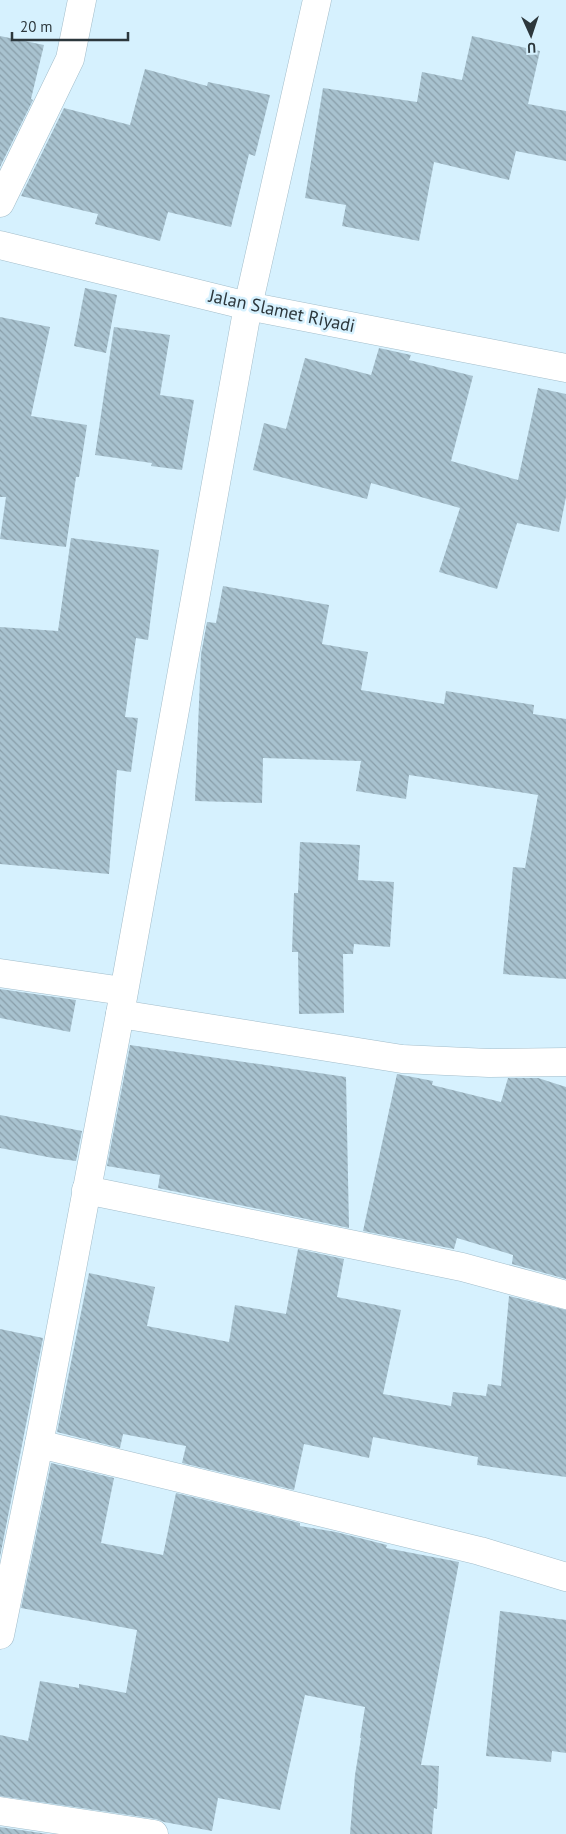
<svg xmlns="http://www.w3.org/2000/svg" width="566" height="1834" viewBox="0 0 566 1834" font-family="'PT Sans',sans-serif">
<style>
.building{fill:url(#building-back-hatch)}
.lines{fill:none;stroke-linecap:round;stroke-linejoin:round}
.minor-casing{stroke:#a3bdca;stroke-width:29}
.minor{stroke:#fff;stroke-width:28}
.labels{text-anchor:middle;stroke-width:5;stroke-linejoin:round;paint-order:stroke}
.street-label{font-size:18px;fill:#2c373c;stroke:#d6f1fe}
</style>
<defs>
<pattern id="building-back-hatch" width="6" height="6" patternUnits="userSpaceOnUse" patternTransform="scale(1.25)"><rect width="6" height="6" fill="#a8c2cf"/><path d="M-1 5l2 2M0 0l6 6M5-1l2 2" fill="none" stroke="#899ea9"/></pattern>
</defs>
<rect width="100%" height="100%" fill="#d6f1fe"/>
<g class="building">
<polygon points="0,36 44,45 31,99 33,100 0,167"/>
<polygon points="472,36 540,51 528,104 566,111 566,161 516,151 509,180 434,162 419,241 342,226 346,205 305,198 323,88 417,102 422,72 462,80"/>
<polygon points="145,69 207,86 208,82 270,95 255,156 249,154 231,227 168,212 160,241 95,224 98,214 21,196 64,108 130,125"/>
<polygon points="85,288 117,295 106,353 74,346"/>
<polygon points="0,317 50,327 31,416 87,425 79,477 76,477 66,547 0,539 6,497 0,497"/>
<polygon points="114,327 170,335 160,395 194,400 182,470 151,466 152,463 95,455"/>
<polygon points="379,348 411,355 409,360 473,376 451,461 518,480 538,388 566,394 566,497 559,532 517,523 497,589 439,572 460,508 371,483 367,499 253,470 264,423 286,429 305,358 371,375"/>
<polygon points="71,538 159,550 148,640 136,638 125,717 138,718 131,772 117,770 109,874 0,864 0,627 58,631"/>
<polygon points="223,586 329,605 322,644 368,652 361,690 444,704 446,691 534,705 533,714 566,719 566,979 503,974 513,867 525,868 538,795 409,775 406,799 356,791 361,761 263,758 262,803 195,801 201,654 207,622 216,623"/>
<polygon points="300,842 360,845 358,880 394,882 390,947 354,944 353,954 343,954 344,1013 299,1014 298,952 292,952 294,893 298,893"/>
<polygon points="0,989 76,1000 70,1032 0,1018"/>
<polygon points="130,1045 346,1077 349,1228 158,1188 160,1175 107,1166"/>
<polygon points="397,1074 433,1081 432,1085 501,1102 508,1078 538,1078 566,1087 566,1279 512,1264 513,1255 457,1238 454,1249 363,1231"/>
<polygon points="0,1115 82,1131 76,1161 53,1158 0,1148"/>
<polygon points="298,1249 344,1259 337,1297 401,1310 383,1394 451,1406 453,1392 486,1396 488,1384 501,1386 509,1296 566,1310 566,1477 477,1465 478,1457 373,1437 369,1458 304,1444 294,1490 182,1463 186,1446 123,1434 120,1448 57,1432 89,1273 155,1287 147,1326 229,1342 235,1305 286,1314"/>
<polygon points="0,1329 43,1338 0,1557"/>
<polygon points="51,1463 114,1478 101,1543 163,1555 176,1493 300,1523 300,1526 336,1532 387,1545 386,1548 459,1562 421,1765 439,1766 437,1809 434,1808 432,1834 350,1834 355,1775 361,1738 360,1738 365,1707 305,1695 280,1810 218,1798 212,1831 164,1822 156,1819 0,1796 0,1735 28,1741 40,1681 79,1688 79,1684 126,1693 137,1630 21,1608"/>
<polygon points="500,1611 566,1620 566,1753 552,1751 551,1762 486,1756"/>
<polygon points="0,1827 48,1834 0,1834"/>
</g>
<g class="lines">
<defs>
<g id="minor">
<polyline points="0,203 70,59 82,0"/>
<polyline points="0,245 248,306 566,368"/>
<polyline points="0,973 123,991"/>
<polyline points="120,1014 402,1059 489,1063 566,1062"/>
<polyline points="86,1190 462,1267 566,1295"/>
<polyline points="39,1444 480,1551 566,1577"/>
<polyline points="0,1635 39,1444 120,1014 248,306 317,0"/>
<polyline points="0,1811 154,1834"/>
</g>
</defs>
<use href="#minor" class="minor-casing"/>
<use href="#minor" class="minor"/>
</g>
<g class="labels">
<g class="street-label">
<text transform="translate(282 311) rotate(12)" y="6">Jalan Slamet Riyadi</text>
</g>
</g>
<g transform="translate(531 35) rotate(177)" stroke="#d6f1fe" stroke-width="4" paint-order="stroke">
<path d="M0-4L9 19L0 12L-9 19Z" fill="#2c373c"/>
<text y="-8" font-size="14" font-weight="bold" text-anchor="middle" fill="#2c373c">U</text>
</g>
<path d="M12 32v8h116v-8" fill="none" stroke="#2c373c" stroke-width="2.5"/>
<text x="20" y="32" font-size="15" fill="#2c373c" stroke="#d6f1fe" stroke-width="4" paint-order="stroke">20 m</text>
</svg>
